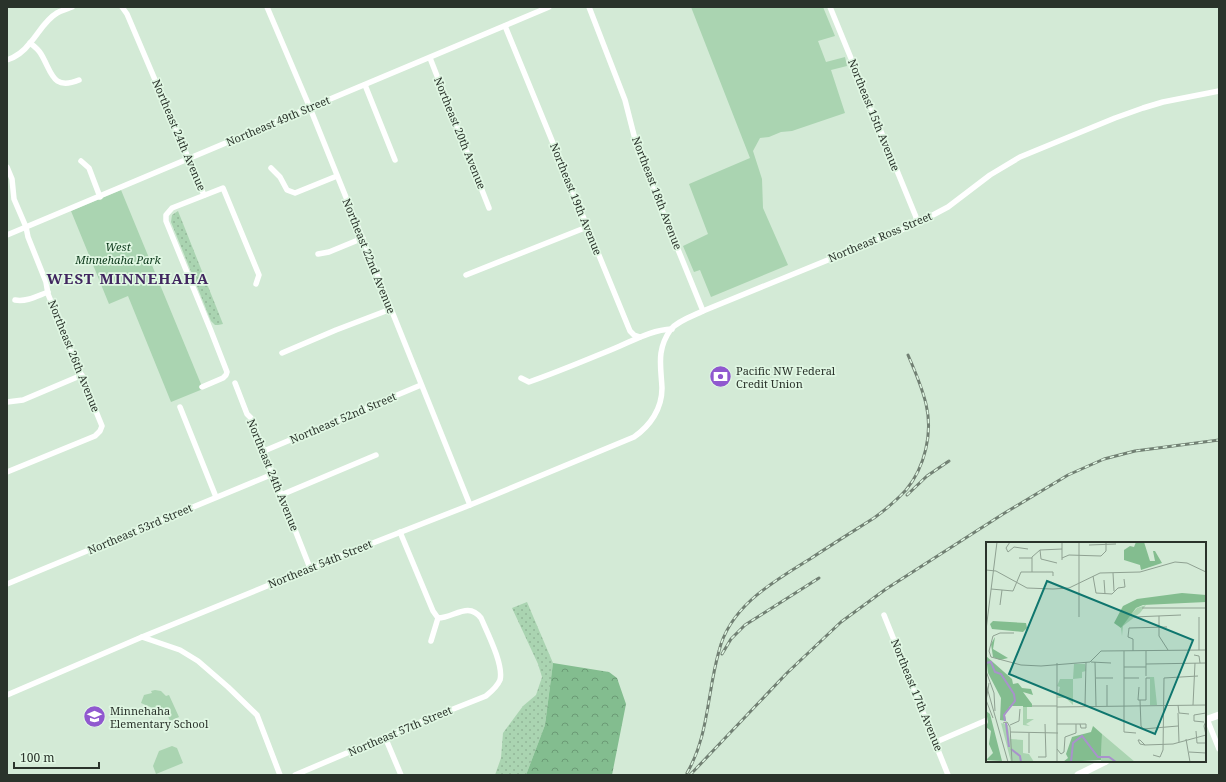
<svg xmlns="http://www.w3.org/2000/svg" width="1226" height="782" viewBox="0 0 1226 782" font-family="'Noto Serif',serif">
<style>
.grass{fill:url(#grass-dots)}
.forest{fill:url(#forest-crowns)}
.green{fill:#aad4b1}
.lines{fill:none;stroke-linecap:round;stroke-linejoin:round}
.minor{stroke:#fff;stroke-width:5.5}
.major{stroke:#fff;stroke-width:7}
.rail-casing{stroke:#718073;stroke-width:3}
.rail{stroke:#e0f7e3;stroke-width:1.5;stroke-dasharray:4.5;stroke-linecap:butt}
.labels{text-anchor:middle;stroke-width:3.5;stroke-linejoin:round;paint-order:stroke}
.street-label{font-size:11px;fill:#2a332b;stroke:#e0f7e3}
.park-label{font-size:11px;font-style:italic;fill:#0b3719;stroke:#e0f7e3}
.poi-label{font-size:11px;fill:#2a332b;stroke:#e0f7e3;text-anchor:start}
.district-label{font-size:15px;font-weight:bold;letter-spacing:1px;fill:#40265f;stroke:#e0f7e3}
.inset-river{fill:none;stroke:#a991cc;stroke-width:2}
.inset-road{fill:none;stroke:#8fa192;stroke-width:1}
.view{fill:#0f766e;fill-opacity:0.15;stroke:#0f766e;stroke-width:2}
.inset-edge{fill:none;stroke:#2a332b;stroke-width:2}
</style>
<defs>
<pattern id="grass-dots" width="8" height="8" patternUnits="userSpaceOnUse"><rect width="8" height="8" fill="#aad4b1"/><path d="M2 2h.1M6 6h.1" fill="none" stroke="#92b698" stroke-width="1.8" stroke-linecap="round"/></pattern>
<pattern id="forest-crowns" width="20" height="18" patternUnits="userSpaceOnUse"><rect width="20" height="18" fill="#83bd8f"/><path d="M2 6a3 3 0 1 1 6 0M12 15a3 3 0 1 1 6 0" fill="none" stroke="#6b9a75"/></pattern>
</defs>
<rect width="100%" height="100%" fill="#d3ead6"/>
<g class="grass">
<polygon points="178,211 223,324 218,325 215,325 211,321 171,222 172,215"/>
<polygon points="527,602 553,663 545,725 526,775 495,775 501,758 503,733 523,706 536,695 542,677 538,664 512,608"/>
</g>
<polygon class="forest" points="553,663 609,672 617,678 626,704 612,775 526,775 545,725"/>
<g class="green">
<polygon points="691,7 823,7 835,36 818,41 826,62 845,57 847,66 831,70 845,113 792,131 781,132 769,137 760,138 753,151 762,179 763,208 788,265 711,297 700,270 694,272 683,246 708,234 689,184 750,158"/>
<polygon points="121,190 203,389 171,402 128,296 109,304 71,211"/>
<polygon points="155,690 161,691 166,696 169,695 179,717 170,721 167,714 141,703 144,695 152,693 151,691"/>
<polygon points="172,746 177,748 183,763 156,774 153,766 159,751"/>
</g>
<g class="lines">
<g class="minor">
<polyline points="122,7 127,14 204,195"/>
<polyline points="267,7 310,108 470,505"/>
<polyline points="589,7 625,100 638,151 703,311"/>
<polyline points="830,7 916,217 916,224"/>
<polyline points="505,26 630,331 634,335 640,337"/>
<path d="M30,43c4,3 9,7 11,11 11,18 11,37 38,26"/>
<polyline points="430,58 489,208"/>
<path d="M7,60c9,-3 17,-9 23,-17 9,-10 15,-23 27,-30 5,-3 10,-4 15,-6"/>
<polyline points="365,85 395,160"/>
<polyline points="81,161 89,168 100,197"/>
<polyline points="7,167 12,179 14,199 26,227 28,237 46,282 48,294 102,426 100,431 95,436 7,472"/>
<polyline points="271,168 280,177 287,190 295,193 337,176"/>
<polyline points="7,235 549,7"/>
<polyline points="318,254 329,252 363,238"/>
<polyline points="466,275 587,227"/>
<path d="M15,300c12,2 22,-4 33,-8"/>
<polyline points="282,353 336,330 391,309"/>
<path d="M521,378l8,4c29,-10 57,-22 84,-33 20,-8 37,-19 59,-20"/>
<polyline points="235,383 247,414 251,418 310,568"/>
<polyline points="202,387 223,378 226,375 227,372 211,331 166,221 166,215 172,208 223,188 259,275 256,284"/>
<polyline points="7,402 23,400 82,375"/>
<polyline points="180,407 216,497"/>
<polyline points="264,451 421,385"/>
<polyline points="281,495 376,455"/>
<polyline points="7,584 273,474"/>
<polyline points="884,615 948,775"/>
<polyline points="142,637 180,650 198,661 228,687 257,715 280,775"/>
<polyline points="431,641 438,618"/>
<path d="M7,695l135,-58 213,-87 115,-45 164,-68c16,-11 28,-28 28,-49 -1,-22 -6,-38 9,-59 8,-9 22,-13 32,-18l213,-87 32,-17 42,-32 30,-18 95,-39 28,-10 20,-6 56,-11"/>
<polyline points="1207,719 1219,749"/>
<polyline points="385,737 401,775"/>
<polyline points="936,742 987,720"/>
<path d="M295,775l118,-50 73,-29c6,-5 11,-9 14,-16 4,-15 -13,-48 -19,-62 -13,-17 -27,0 -43,0l-5,-7 -33,-79"/>
</g>
<g class="major">
<polyline points="1205,720 1219,715"/>
<polyline points="1078,775 1106,761"/>
</g>
<defs>
<g id="rail">
<polyline points="907,495 927,476 949,461"/>
<polyline points="722,654 731,639 745,625 819,578"/>
<path d="M687,773c22,-38 20,-80 32,-122 11,-45 54,-69 91,-92 21,-14 42,-27 64,-41 11,-8 22,-17 32,-28 19,-23 27,-57 20,-86 -4,-17 -11,-33 -18,-49"/>
<polyline points="690,775 787,673 841,622 886,589 1003,514 1068,475 1104,459 1135,451 1219,440"/>
</g>
</defs>
<use href="#rail" class="rail-casing"/>
<use href="#rail" class="rail"/>
</g>
<defs>
<symbol id="bank-disc" viewBox="-11 -11 22 22"><circle r="9.5" fill="#9058cf" stroke="#e0f7e3"/><path d="M-6-4H6V4H-6ZM0-2.3a2.3 2.3 0 1 0 0 4.6a2.3 2.3 0 1 0 0-4.6Z" fill="#fff"/></symbol>
<symbol id="school-disc" viewBox="-11 -11 22 22"><circle r="9.5" fill="#9058cf" stroke="#e0f7e3"/><path d="M0-5L7-2L0 1L-7-2ZM-4 1L0 2.5L4 1V4Q0 6-4 4Z" fill="#fff"/></symbol>
</defs>
<g fill-rule="evenodd">
<use href="#bank-disc" x="708" y="364" width="25" height="25"/>
<use href="#school-disc" x="82" y="704" width="25" height="25"/>
</g>
<g class="labels">
<g class="street-label">
<text transform="translate(874 115) rotate(68)" y="4">Northeast 15th Avenue</text>
<text transform="translate(278 121) rotate(-23)" y="4">Northeast 49th Street</text>
<text transform="translate(460 133) rotate(68)" y="4">Northeast 20th Avenue</text>
<text transform="translate(179 135) rotate(67)" y="4">Northeast 24th Avenue</text>
<text transform="translate(657 193) rotate(69)" y="4">Northeast 18th Avenue</text>
<text transform="translate(576 199) rotate(68)" y="4">Northeast 19th Avenue</text>
<text transform="translate(880 237) rotate(-23)" y="4">Northeast Ross Street</text>
<text transform="translate(369 256) rotate(68)" y="4">Northeast 22nd Avenue</text>
<text transform="translate(74 356) rotate(68)" y="4">Northeast 26th Avenue</text>
<text transform="translate(343 418) rotate(-23)" y="4">Northeast 52nd Street</text>
<text transform="translate(273 475) rotate(68)" y="4">Northeast 24th Avenue</text>
<text transform="translate(140 529) rotate(-23)" y="4">Northeast 53rd Street</text>
<text transform="translate(320 564) rotate(-22)" y="4">Northeast 54th Street</text>
<text transform="translate(917 695) rotate(68)" y="4">Northeast 17th Avenue</text>
<text transform="translate(400 731) rotate(-23)" y="4">Northeast 57th Street</text>
</g>
<g class="park-label">
<text x="118" y="251">West<tspan x="118" dy="13">Minnehaha Park</tspan></text>
</g>
<g class="poi-label">
<text x="736" y="375">Pacific NW Federal<tspan x="736" dy="13">Credit Union</tspan></text>
<text x="110" y="715">Minnehaha<tspan x="110" dy="13">Elementary School</tspan></text>
</g>
<g class="district-label">
<text x="128" y="284">WEST MINNEHAHA</text>
</g>
</g>
<g transform="translate(986 542)">
<rect width="220" height="220" fill="#d3ead6"/>
<path d="M160,63l-6,8 -17,13 -1,10 -1,-8 4,-7 12,-13zM116,192l33,28h-34z" fill="#aad4b1"/>
<path d="M150,0h8l6,19h5l-2,-10h2l7,12 -21,7 -1,-5 -16,-5v-10l6,-4 4,1zM196,51l24,2v7l-63,3 -7,3 -15,20 -7,-5 9,-17 14,-7zM7,79l33,2 1,5 -4,4 -31,-3 -2,-5zM9,95l-2,12 15,9 -8,2 -7,-3 -2,-13zM0,114l26,23 1,5 5,-1 4,5 9,1 2,6 -10,-3 9,12v3h-5v8l-4,-1v-8h-13l-5,9 1,6 -6,-1 1,-22 -13,-25zM0,169l4,3 12,47 -16,-1 7,-7 -4,-9 2,-13 -5,-4 2,-5zM107,184l9,8 -1,26 -38,2 5,-4 -2,-4 6,-17 19,-5z" fill="#83bd8f"/>
<path d="M88,122h11l1,7 -4,1v6l-9,1v26l-7,-7h-9l3,-11 -3,-1 3,-7h13zM164,135h4l3,28h-7zM37,165h4v12h7l-8,5 4,2 -7,-1zM15,181l7,2 2,14 13,1v13l6,1 5,8h-23z" fill="#aad4b1"/>
<path class="inset-river" d="M0,121l5,-1 4,10 6,2 13,20 1,7 -11,14 1,6M20,181l3,24M25,207l9,7 1,6M85,220l2,-19 9,-7 16,21h11l7,5"/>
<path class="inset-road" d="M24,0l-4,6 2,4 6,-5 14,2M93,0v75M103,3l27,-1M54,8l1,9 16,4M54,8l22,-1M33,16h13M76,16l7,-3 32,1 5,-5v-9M76,18v-18M0,28l10,1 31,17 26,1 16,-1 31,-15 40,-1 35,-10 12,1 19,9M46,30v-15l8,-7M127,31l1,18M107,34l3,17 16,1 6,-6 7,-1 -1,-8M118,38l1,14M5,47l22,2 8,-19h32v4M14,63l2,-15M156,66h64M173,74v20l9,14M148,75l47,-2M213,75v33M0,88l11,-88M28,91h-14l-7,3 -4,15 2,6 30,8 20,1 49,-4 11,-11 105,-1M138,109v81l12,1M147,109v-12l-5,-2 1,-9 38,-1M160,109v25M208,113l5,1 1,7M105,120l20,1M109,120l1,44M160,122l60,-1M138,125h22M0,129l8,22 1,18M110,136h17M138,136h15M0,142l22,78M153,145l-1,13h2M0,158l7,18M154,158l1,26 2,3 35,-3M154,158h6v-22h4M0,159l3,-18M192,163l1,8 10,1M207,163l2,-42M46,164h25M99,164l1,-44M121,164v-21M71,165l149,-2M192,171l1,29M218,180l-10,-1v-6l12,-2M17,181l4,-1 3,5 2,35M71,182h29v4h-5l-1,-4M24,183l9,-4 1,-12M210,189l1,12h9M24,190l48,1M220,193l-2,-9 2,-5M200,197l4,23M152,198h2l5,5 -5,-1zM159,203l28,-1 33,-9M71,207l4,5 3,-2 1,-15 11,-4v-9M203,210l17,1M43,211v-20M167,213l7,2 3,-7 1,-72 34,-2M52,215h8l-1,-33M71,220v-99"/>
<path class="view" d="M61,39l146,59 -38,94 -146,-60z"/>
<rect width="220" height="220" class="inset-edge"/>
</g>
<rect width="1226" height="782" fill="none" stroke="#2a332b" stroke-width="16"/>
<path d="M14 762v6h85v-6" fill="none" stroke="#2a332b" stroke-width="2"/>
<text x="20" y="762" font-size="12" fill="#2a332b" stroke="#e0f7e3" stroke-width="3" paint-order="stroke">100 m</text>
</svg>
